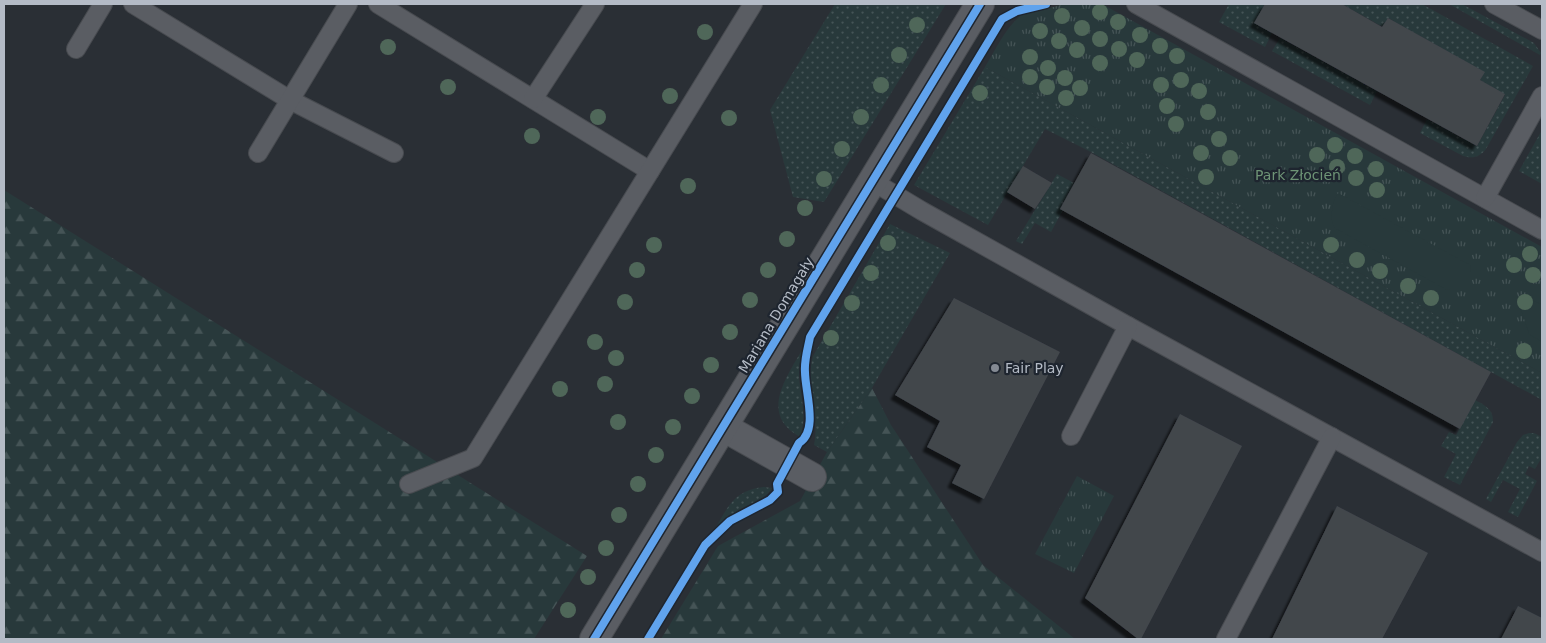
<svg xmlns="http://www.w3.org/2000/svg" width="1546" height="643" viewBox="0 0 1546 643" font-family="'DejaVu Sans',sans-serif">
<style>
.grass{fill:url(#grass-dots)}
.forest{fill:url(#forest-firs)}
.park{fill:url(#park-tufts)}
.pitch{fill:#28393b}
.building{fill:#42464c;filter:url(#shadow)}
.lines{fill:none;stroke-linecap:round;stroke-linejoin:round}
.lane-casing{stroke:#484b50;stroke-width:20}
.street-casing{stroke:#484b50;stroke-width:30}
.lane{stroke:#5a5d63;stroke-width:18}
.street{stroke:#5a5d63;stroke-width:28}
.cycleway-casing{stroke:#1e252f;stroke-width:11}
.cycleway{stroke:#60a3ed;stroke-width:8}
.tree{fill:#4f6759}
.poi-dot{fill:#848a93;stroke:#1e252f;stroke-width:2}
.labels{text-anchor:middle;stroke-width:4.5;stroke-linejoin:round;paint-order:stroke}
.park-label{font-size:14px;fill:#6e9476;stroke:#1e252f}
.street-label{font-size:14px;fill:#b4bbc6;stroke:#1e252f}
.poi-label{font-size:14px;fill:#b4bbc6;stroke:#1e252f;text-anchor:start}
</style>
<defs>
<pattern id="grass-dots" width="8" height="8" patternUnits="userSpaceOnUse" patternTransform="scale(1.25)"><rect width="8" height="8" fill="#28393b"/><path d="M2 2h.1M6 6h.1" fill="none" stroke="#455456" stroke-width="1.8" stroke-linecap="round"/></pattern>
<pattern id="forest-firs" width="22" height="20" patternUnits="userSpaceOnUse" patternTransform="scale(1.25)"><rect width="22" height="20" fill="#28393b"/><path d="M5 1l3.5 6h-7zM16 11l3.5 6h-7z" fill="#455456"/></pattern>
<pattern id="park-tufts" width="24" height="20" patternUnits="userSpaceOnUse" patternTransform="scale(1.25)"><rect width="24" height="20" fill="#28393b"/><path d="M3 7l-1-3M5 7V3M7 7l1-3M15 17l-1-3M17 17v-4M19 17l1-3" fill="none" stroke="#455456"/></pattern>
<filter id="shadow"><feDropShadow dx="-4.5" dy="4.5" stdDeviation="1" flood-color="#0009"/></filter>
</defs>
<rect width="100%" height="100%" fill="#2a2f35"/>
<g class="grass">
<polygon points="835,4 946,4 824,202 793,197 770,110"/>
<polygon points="1229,4 1265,4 1255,23 1272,33 1265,47 1219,22"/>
<path d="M1342,4h80l111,62 -47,83c-6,8 -13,10 -23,7l-43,-23 7,-14 50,27 28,-51 -25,-15 4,-8 -96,-54 -5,9z"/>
<polygon points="1449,4 1462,4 1534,43 1541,53 1540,55"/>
<polygon points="1280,38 1377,91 1370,105 1272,51"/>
<polygon points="985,67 1542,373 1542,400 1091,152 1045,129 988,225 914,185"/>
<polygon points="1542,130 1542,184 1519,171"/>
<polygon points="1057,174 1074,183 1060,209 1063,210 1051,232 1035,223 1022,244 1016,241"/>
<path d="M890,224l60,29 -78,135 -45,64 -13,-7c6,-30 -9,-60 -1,-89z"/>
<path d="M802,350c-2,10 -3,18 -3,28 2,20 8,39 1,59 -41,-22 -14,-59 2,-87z"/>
<path d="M1475,400c10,5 19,10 18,22l-33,63 -16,-8 12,-23 -15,-8 8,-14 7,3z"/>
<polygon points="1529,433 1534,433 1542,437 1542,457 1535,469 1529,466 1525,474 1537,481 1518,517 1508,512 1520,489 1503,480 1491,502 1486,499 1517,442 1523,435"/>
<path d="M764,487l8,1c-7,12 -23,16 -35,23 -8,5 -15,12 -22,18 13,-23 20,-39 49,-42z"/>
</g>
<g class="forest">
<polygon points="4,190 587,556 534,639 4,639"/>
<polygon points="872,388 891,425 983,565 1075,639 661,639 718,546 800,501 827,452"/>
</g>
<g class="park">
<path d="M1063,4h39l440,243v126l-557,-306c10,-16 25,-49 43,-55 12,-4 24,-3 35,-8z"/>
<polygon points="1077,476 1114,496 1074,573 1035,554"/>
</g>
<g class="pitch">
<path d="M1338,193l132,72 1,7 -18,16 -3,2 -5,-1 -110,-61c-6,-7 -3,-28 3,-35z"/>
<polygon points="1522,294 1542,305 1542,342 1529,334 1518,300 1520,295"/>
</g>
<g class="building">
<polygon points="1265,4 1342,4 1382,27 1388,18 1485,72 1480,80 1505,94 1477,146 1254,23"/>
<polygon points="1091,153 1491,372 1460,429 1060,209"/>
<polygon points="1023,166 1052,183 1035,209 1007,192"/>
<polygon points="954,298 1060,352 984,499 952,483 961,465 927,447 940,421 895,395"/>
<polygon points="1180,414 1242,446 1141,639 1138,639 1085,598"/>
<polygon points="1337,506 1428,553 1382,639 1272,639"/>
<polygon points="1518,606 1542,618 1542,639 1501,639"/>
</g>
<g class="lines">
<defs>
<g id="lane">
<polyline points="133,4 290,100 394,153"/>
<polyline points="378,4 650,171"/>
<polyline points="1136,4 1542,230"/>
<polyline points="1494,4 1542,30"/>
<polyline points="76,49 103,4"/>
<polyline points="533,99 595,4"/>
<polyline points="258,153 348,4"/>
<polyline points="872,181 922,211 1128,326 1542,552"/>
<polyline points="1485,198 1542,96"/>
<polyline points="1071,436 1128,326"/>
<polyline points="409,484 473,458 753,4"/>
<polyline points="1226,639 1332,437"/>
</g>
<g id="street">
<polyline points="723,427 812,477"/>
<polyline points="594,639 980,4"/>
</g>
</defs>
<use href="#lane" class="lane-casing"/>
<use href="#street" class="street-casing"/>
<use href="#lane" class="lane"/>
<use href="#street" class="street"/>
<defs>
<g id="cycleway">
<polyline points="594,639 980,4"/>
<path d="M648,639l57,-94 25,-24 40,-21 8,-8 -1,-8 22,-41c20,-12 6,-51 6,-71 -1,-12 3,-24 5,-35l192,-318 15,-8 29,-7"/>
</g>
</defs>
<use href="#cycleway" class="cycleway-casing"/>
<use href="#cycleway" class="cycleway"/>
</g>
<g class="tree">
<circle cx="1100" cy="12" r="8"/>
<circle cx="1062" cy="16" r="8"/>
<circle cx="1118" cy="22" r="8"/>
<circle cx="917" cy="25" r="8"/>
<circle cx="1082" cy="28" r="8"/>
<circle cx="1040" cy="31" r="8"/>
<circle cx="705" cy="32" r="8"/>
<circle cx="1140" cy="35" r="8"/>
<circle cx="1100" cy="39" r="8"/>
<circle cx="1059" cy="41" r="8"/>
<circle cx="1160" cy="46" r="8"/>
<circle cx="388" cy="47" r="8"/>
<circle cx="1119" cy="49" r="8"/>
<circle cx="1077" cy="50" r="8"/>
<circle cx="899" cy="55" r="8"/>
<circle cx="1177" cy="56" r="8"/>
<circle cx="1030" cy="57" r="8"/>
<circle cx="1137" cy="60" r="8"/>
<circle cx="1100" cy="63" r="8"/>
<circle cx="1048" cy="68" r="8"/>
<circle cx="1030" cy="77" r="8"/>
<circle cx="1065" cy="78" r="8"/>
<circle cx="1181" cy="80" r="8"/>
<circle cx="881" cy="85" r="8"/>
<circle cx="1161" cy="85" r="8"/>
<circle cx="448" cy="87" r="8"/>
<circle cx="1047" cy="87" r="8"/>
<circle cx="1080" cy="88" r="8"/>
<circle cx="1199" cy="91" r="8"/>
<circle cx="980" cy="93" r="8"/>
<circle cx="670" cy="96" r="8"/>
<circle cx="1066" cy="98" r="8"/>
<circle cx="1167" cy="106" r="8"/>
<circle cx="1208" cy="112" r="8"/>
<circle cx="598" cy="117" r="8"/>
<circle cx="861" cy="117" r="8"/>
<circle cx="729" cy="118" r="8"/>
<circle cx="1176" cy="124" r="8"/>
<circle cx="532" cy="136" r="8"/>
<circle cx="1219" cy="139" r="8"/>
<circle cx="1335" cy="145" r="8"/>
<circle cx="842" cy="149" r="8"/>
<circle cx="1201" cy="153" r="8"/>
<circle cx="1317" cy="155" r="8"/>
<circle cx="1355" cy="156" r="8"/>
<circle cx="1230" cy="158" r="8"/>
<circle cx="1337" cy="167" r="8"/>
<circle cx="1376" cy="169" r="8"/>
<circle cx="1206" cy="177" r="8"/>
<circle cx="1356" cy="178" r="8"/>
<circle cx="824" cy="179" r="8"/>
<circle cx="688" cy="186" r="8"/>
<circle cx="1377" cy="190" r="8"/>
<circle cx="805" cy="208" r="8"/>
<circle cx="787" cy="239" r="8"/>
<circle cx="888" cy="243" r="8"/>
<circle cx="654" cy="245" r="8"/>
<circle cx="1331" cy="245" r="8"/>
<circle cx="1530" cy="254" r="8"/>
<circle cx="1357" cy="260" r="8"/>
<circle cx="1514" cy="265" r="8"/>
<circle cx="637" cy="270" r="8"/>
<circle cx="768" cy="270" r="8"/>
<circle cx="1380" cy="271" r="8"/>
<circle cx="871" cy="273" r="8"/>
<circle cx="1533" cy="275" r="8"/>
<circle cx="1408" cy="286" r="8"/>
<circle cx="1431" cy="298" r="8"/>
<circle cx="750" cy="300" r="8"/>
<circle cx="625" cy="302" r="8"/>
<circle cx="1525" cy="302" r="8"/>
<circle cx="852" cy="303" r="8"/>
<circle cx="730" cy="332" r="8"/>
<circle cx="831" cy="338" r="8"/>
<circle cx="595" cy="342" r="8"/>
<circle cx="1524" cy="351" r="8"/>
<circle cx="616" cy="358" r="8"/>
<circle cx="711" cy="365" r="8"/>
<circle cx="605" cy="384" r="8"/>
<circle cx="560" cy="389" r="8"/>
<circle cx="692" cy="396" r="8"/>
<circle cx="618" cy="422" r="8"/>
<circle cx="673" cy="427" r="8"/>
<circle cx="656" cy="455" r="8"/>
<circle cx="638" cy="484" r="8"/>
<circle cx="619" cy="515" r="8"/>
<circle cx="606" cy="548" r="8"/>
<circle cx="588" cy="577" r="8"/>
<circle cx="568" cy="610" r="8"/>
</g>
<circle class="poi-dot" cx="995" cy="368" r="5"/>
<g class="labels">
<g class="park-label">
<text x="1298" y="180">Park Złocień</text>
</g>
<g class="street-label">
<text transform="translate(776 315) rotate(-59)" y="5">Mariana Domagały</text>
</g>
<g class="poi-label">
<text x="1005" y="373">Fair Play</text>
</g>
</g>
<rect width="1546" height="643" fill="none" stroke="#b4bbc6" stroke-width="10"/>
</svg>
